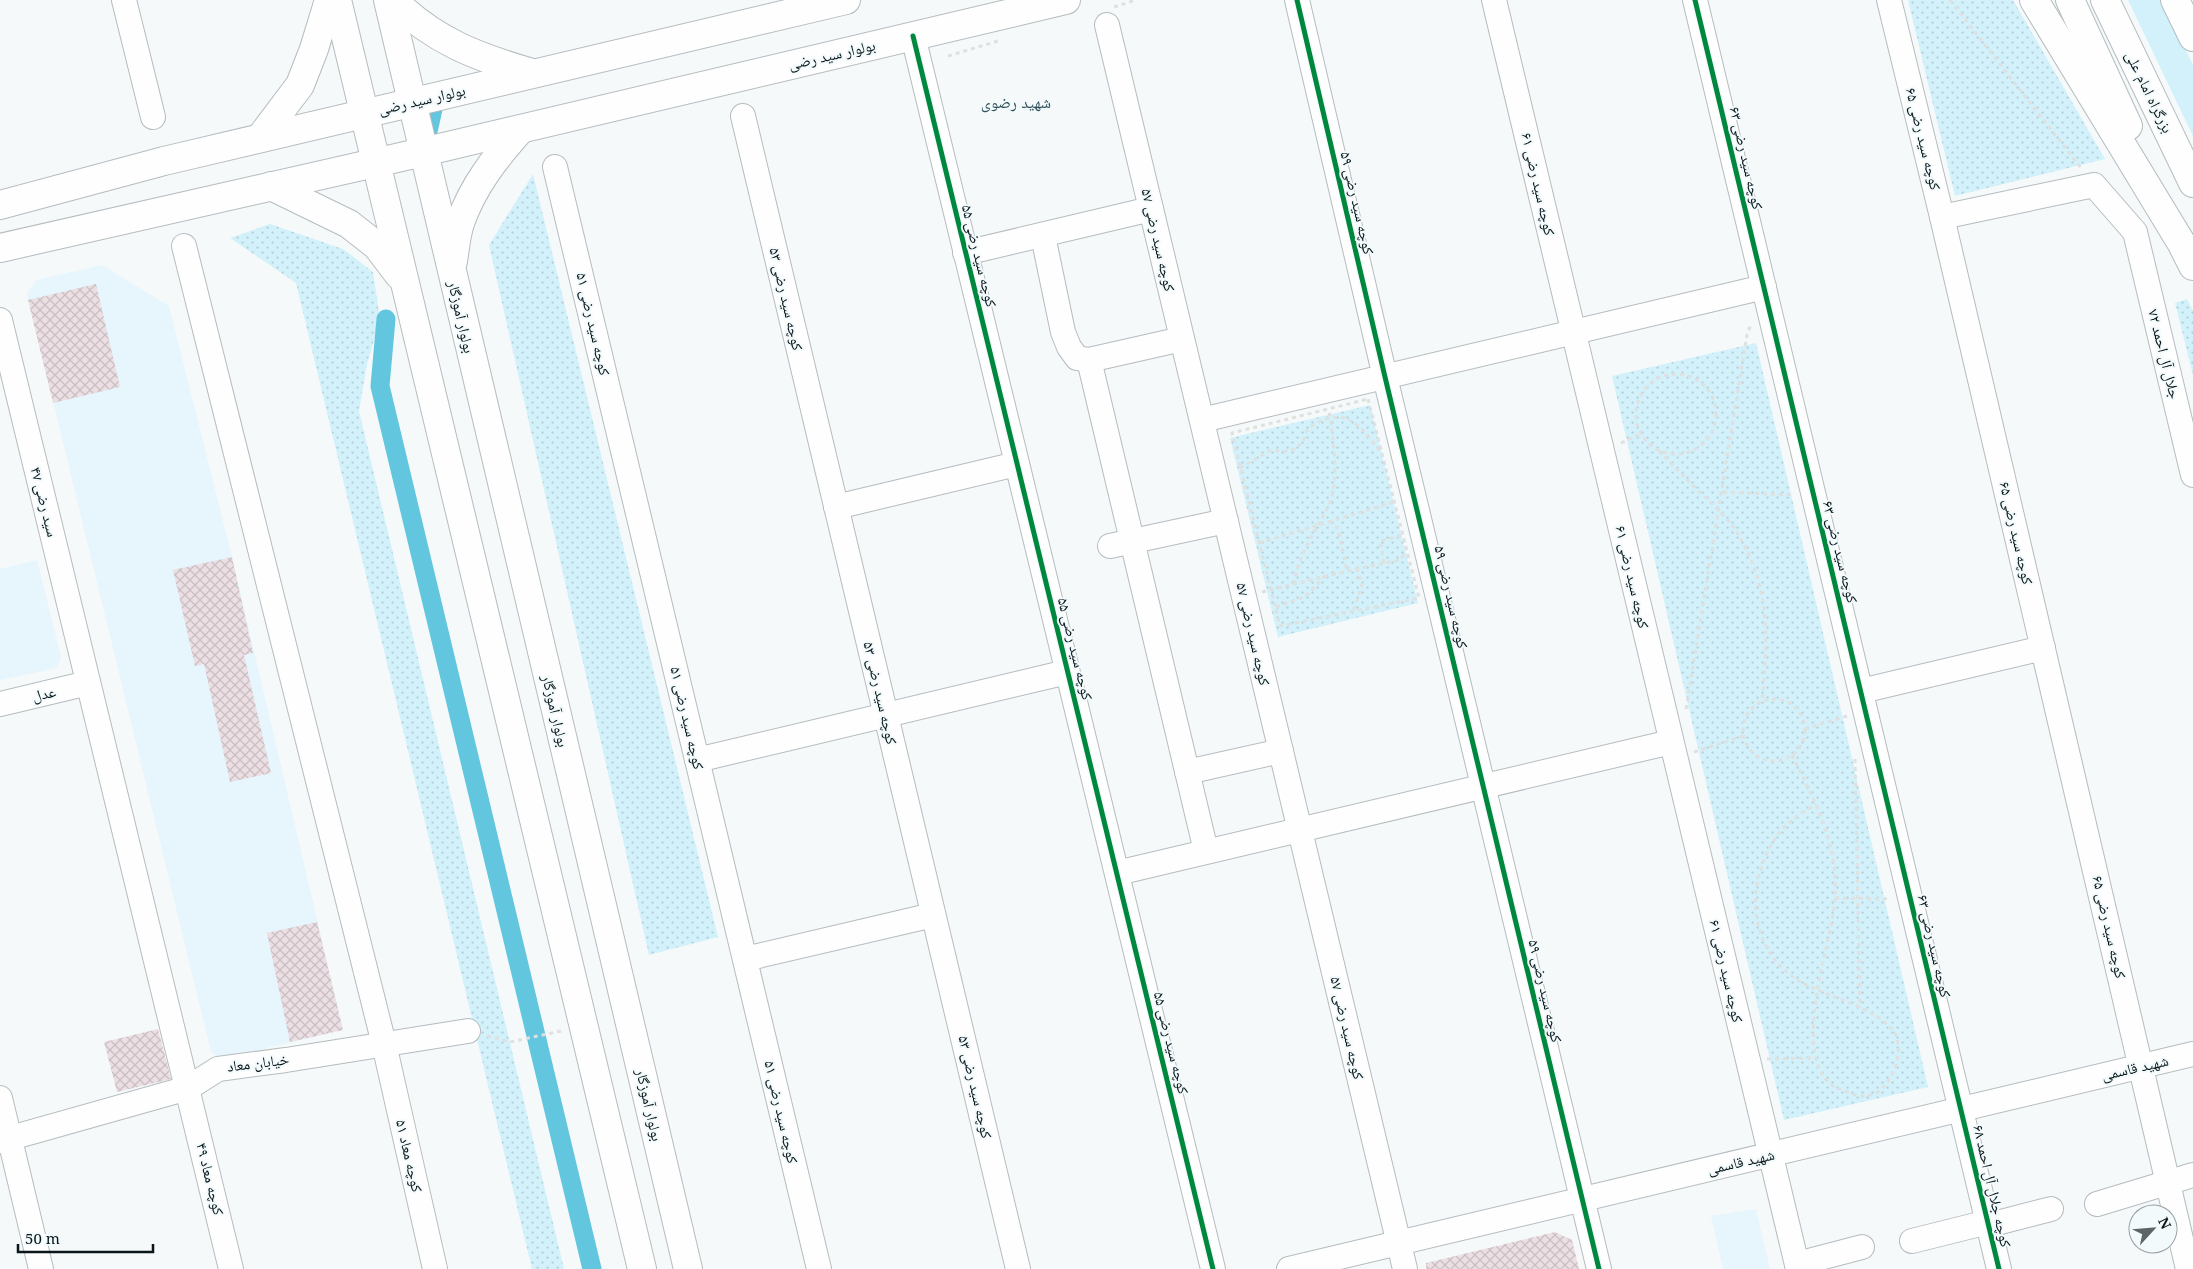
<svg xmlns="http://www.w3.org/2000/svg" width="2193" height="1269" viewBox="0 0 2193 1269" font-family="'Noto Serif','Noto Naskh Arabic',serif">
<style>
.built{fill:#e6f6fc}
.green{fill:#d2f1fb}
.park{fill:url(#park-dots)}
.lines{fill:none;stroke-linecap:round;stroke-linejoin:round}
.canal{stroke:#62c6df;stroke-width:19}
.building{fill:url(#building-cross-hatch)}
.minor-casing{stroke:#b5bcbf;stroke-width:26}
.major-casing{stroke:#b5bcbf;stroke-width:30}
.highway-casing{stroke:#b5bcbf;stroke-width:30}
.path{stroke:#dfe0e0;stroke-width:3;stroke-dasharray:4 4;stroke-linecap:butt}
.minor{stroke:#fefefe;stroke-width:24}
.major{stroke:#fefefe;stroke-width:28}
.highway{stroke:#fefefe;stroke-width:28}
.cycleway-casing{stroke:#f3fafc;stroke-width:8}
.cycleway{stroke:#00873e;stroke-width:5}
.labels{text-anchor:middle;stroke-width:4;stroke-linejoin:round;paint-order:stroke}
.street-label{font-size:15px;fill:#09161a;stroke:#f3fafc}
.neighbourhood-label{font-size:16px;fill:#304e58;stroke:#f3fafc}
</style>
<defs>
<pattern id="park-dots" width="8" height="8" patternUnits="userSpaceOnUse" patternTransform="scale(1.25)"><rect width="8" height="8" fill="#d2f1fb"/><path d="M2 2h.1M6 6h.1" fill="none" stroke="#b3ced7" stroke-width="1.8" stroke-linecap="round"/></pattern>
<pattern id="building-cross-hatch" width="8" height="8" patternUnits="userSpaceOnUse" patternTransform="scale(1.25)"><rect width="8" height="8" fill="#ecdfe4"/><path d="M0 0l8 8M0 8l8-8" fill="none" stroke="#c9bfc3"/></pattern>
</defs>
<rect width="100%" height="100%" fill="#f5f9fa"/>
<g class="built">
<polygon points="102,265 169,306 232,557 343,1030 220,1059 211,1052 27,294 36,280"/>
<polygon points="37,560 61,657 57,668 0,680 0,569"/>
<polygon points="1756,1209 1770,1269 1723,1269 1711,1216"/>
</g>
<polygon class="green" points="2128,0 2162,0 2193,65 2193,136"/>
<g class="park">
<polygon points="1908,0 2013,0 2105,159 1955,196"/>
<polygon points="533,174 718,937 649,955 489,245"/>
<polygon points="270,224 343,249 373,272 380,319 367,364 359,411 564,1269 532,1269 296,283 230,238"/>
<polygon points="2187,299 2193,311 2193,375 2175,303"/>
<polygon points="1756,343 1928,1087 1784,1120 1612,376"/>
<polygon points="1370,405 1418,603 1278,637 1230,438"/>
</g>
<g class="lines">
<g class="canal">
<polyline points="425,145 433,109"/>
<polyline points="386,319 380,386 592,1269"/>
</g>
</g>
<g class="building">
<polygon points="96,284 120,387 53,403 28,300"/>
<polygon points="232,557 253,653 244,655 271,773 230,782 204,664 195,666 173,570"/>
<polygon points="317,922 343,1030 290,1042 267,933"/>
<polygon points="158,1029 171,1079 117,1092 104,1042"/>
<polygon points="1555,1232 1572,1240 1579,1269 1426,1269 1426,1263"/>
</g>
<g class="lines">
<defs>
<g id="minor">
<polyline points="124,0 153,117"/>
<polyline points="1297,0 1385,377 1599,1269"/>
<polyline points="1494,0 1798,1269"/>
<polyline points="1695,0 1999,1269"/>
<polyline points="1889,0 1942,217 2188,1269"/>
<polyline points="1107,25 1405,1269"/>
<polyline points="913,36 1213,1269"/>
<polyline points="743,116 1018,1269"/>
<polyline points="555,167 819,1269"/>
<polyline points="1942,217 2094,185 2135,232 2193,475"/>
<polyline points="1043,236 1063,332 1069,347 1077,358 1089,360 1182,339"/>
<polyline points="184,246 384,1044 435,1269"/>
<polyline points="965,253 1151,209"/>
<polyline points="0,320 231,1269"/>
<polyline points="1089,360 1206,851"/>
<polyline points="1202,420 1764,287"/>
<polyline points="836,507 1017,464"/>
<polyline points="1110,546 1226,521"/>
<polyline points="1861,691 2043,648"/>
<polyline points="0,704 88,683"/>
<polyline points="697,760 1067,672"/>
<polyline points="1187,772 1281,751"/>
<polyline points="1117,873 1671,742"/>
<polyline points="745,959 933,915"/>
<polyline points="0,1098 41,1269"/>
<polyline points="0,1141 188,1088 218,1069 286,1060 468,1031"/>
<polyline points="2097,1204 2193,1175"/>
<polyline points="1989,1225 2051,1209"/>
<polyline points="1912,1241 1988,1222"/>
<polyline points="1797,1264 1862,1247"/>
<polyline points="1289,1269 2193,1054"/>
</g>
<g id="major">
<polyline points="337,0 642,1269"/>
<polyline points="388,0 688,1269"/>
<path d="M393,0c41,41 84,57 139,73"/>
<polyline points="260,138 300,85 314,49 329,0"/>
<polyline points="271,186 349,224 377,246 399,275"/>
<polyline points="0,205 164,161 846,0"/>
<polyline points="0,248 423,152 1066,0"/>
<path d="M453,261c2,-12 3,-26 7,-38 13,-37 35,-65 61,-94"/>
</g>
<g id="highway">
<polyline points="2034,0 2182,244 2193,266"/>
<polyline points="2070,0 2128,126"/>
<polyline points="2105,0 2193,183"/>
<polyline points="2175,0 2193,37"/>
</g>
</defs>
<use href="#minor" class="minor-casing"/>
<use href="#major" class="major-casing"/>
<use href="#highway" class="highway-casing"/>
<g class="path">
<polyline points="1950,0 2081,168"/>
<polyline points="1114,7 1136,0"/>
<polyline points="948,56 998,41"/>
<circle cx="1676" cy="414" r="40"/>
<polygon points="1368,399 1419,598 1280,626 1232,433"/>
<polyline points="1621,443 1641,434"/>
<path d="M1659,451c15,15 30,31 46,46 11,11 25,23 33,37 33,54 30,107 24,167"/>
<path d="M1240,468l31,-18c13,2 23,3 32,-9 2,-3 2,-7 4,-10 3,-5 10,-9 16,-11 28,-11 43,13 58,33"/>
<polyline points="1723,492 1794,495"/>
<polyline points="1329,521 1338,529 1347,571"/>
<polyline points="1259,543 1394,502"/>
<polyline points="1384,563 1380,541 1403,535"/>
<path d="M1294,584c4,-29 21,-52 34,-77 12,-23 5,-72 1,-96"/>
<polyline points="1262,592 1347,571 1400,560 1405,553"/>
<polyline points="1276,607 1306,596 1325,576"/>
<polyline points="1354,610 1362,585 1357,569"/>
<circle cx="1774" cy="730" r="31"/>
<polyline points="1686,709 1747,335 1751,324"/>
<polyline points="1805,729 1847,716"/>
<polyline points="1694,752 1743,736"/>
<path d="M1792,755c23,47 46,87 43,141 -2,33 -14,65 -18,97 -4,27 -11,80 20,95 8,3 18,8 27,8 27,0 45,-49 27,-68 -23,-24 -66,-31 -95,-49 -49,-32 -51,-98 -19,-143 9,-14 25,-23 39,-32"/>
<polyline points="1855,759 1860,1008"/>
<polyline points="1835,898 1885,899 1890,896"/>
<polyline points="487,1036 510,1042 561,1031"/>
<polyline points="1767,1059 1816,1058"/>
</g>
<use href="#minor" class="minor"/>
<use href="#major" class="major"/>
<use href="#highway" class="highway"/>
<defs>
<g id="cycleway">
<polyline points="1297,0 1385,377 1599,1269"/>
<polyline points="1695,0 1999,1269"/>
<polyline points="913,36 1213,1269"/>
</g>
</defs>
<use href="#cycleway" class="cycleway-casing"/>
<use href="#cycleway" class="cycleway"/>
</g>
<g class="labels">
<g class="street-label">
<text transform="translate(832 55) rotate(-13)" y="5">بولوار سید رضی</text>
<text transform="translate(2149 92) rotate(64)" y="5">بزرگراه امام علی</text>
<text transform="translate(422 100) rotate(-13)" y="5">بولوار سید رضی</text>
<text transform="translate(1923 139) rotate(76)" y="5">کوچه سید رضی ۶۵</text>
<text transform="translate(1746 158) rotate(77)" y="5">کوچه سید رضی ۶۳</text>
<text transform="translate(1538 184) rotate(77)" y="5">کوچه سید رضی ۶۱</text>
<text transform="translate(1357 203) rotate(77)" y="5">کوچه سید رضی ۵۹</text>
<text transform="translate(1158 240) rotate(77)" y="5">کوچه سید رضی ۵۷</text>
<text transform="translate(979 256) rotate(76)" y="5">کوچه سید رضی ۵۵</text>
<text transform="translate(786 299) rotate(77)" y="5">کوچه سید رضی ۵۳</text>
<text transform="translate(461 317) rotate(77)" y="5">بولوار آموزگار</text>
<text transform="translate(593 324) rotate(77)" y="5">کوچه سید رضی ۵۱</text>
<text transform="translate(2164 354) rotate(76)" y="5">جلال آل احمد ۷۲</text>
<text transform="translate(44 502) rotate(76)" y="5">سید رضی ۴۷</text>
<text transform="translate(2016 533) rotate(77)" y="5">کوچه سید رضی ۶۵</text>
<text transform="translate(1840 552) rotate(76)" y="5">کوچه سید رضی ۶۳</text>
<text transform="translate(1632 577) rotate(77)" y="5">کوچه سید رضی ۶۱</text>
<text transform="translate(1451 597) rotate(77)" y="5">کوچه سید رضی ۵۹</text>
<text transform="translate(1253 634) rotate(77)" y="5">کوچه سید رضی ۵۷</text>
<text transform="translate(1075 649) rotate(76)" y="5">کوچه سید رضی ۵۵</text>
<text transform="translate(880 693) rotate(77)" y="5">کوچه سید رضی ۵۳</text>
<text transform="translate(44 694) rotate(-13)" y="5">عدل</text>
<text transform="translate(555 711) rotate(77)" y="5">بولوار آموزگار</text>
<text transform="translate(687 718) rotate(77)" y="5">کوچه سید رضی ۵۱</text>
<text transform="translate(2109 927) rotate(77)" y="5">کوچه سید رضی ۶۵</text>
<text transform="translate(1934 946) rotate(77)" y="5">کوچه سید رضی ۶۳</text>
<text transform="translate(1726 971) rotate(77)" y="5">کوچه سید رضی ۶۱</text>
<text transform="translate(1545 991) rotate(77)" y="5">کوچه سید رضی ۵۹</text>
<text transform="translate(1347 1028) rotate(77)" y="5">کوچه سید رضی ۵۷</text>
<text transform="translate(1171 1043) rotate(76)" y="5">کوچه سید رضی ۵۵</text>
<text transform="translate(258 1063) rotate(-7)" y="5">خیابان معاد</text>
<text transform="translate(2135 1068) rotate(-13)" y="5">شهید قاسمی</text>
<text transform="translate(975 1087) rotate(77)" y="5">کوچه سید رضی ۵۳</text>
<text transform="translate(649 1105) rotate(77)" y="5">بولوار آموزگار</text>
<text transform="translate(781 1112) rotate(77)" y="5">کوچه سید رضی ۵۱</text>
<text transform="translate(409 1156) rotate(77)" y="5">کوچه معاد ۵۱</text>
<text transform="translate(1741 1162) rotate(-13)" y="5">شهید قاسمی</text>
<text transform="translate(210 1179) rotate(76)" y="5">کوچه معاد ۴۹</text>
<text transform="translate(1992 1186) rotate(77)" y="5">کوچه جلال آل احمد ۶۸</text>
</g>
<g class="neighbourhood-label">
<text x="1016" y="108">شهید رضوی</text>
</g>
</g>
<g transform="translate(2153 1229) rotate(64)"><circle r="24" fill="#f3fafc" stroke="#959fa2"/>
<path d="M0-4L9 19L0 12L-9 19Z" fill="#5c6568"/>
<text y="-8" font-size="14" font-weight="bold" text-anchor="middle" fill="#09161a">N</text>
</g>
<path d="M18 1244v8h135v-8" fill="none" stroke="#09161a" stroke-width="2.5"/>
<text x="25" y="1244" font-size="15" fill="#09161a" stroke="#f3fafc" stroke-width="4" paint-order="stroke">50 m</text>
</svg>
